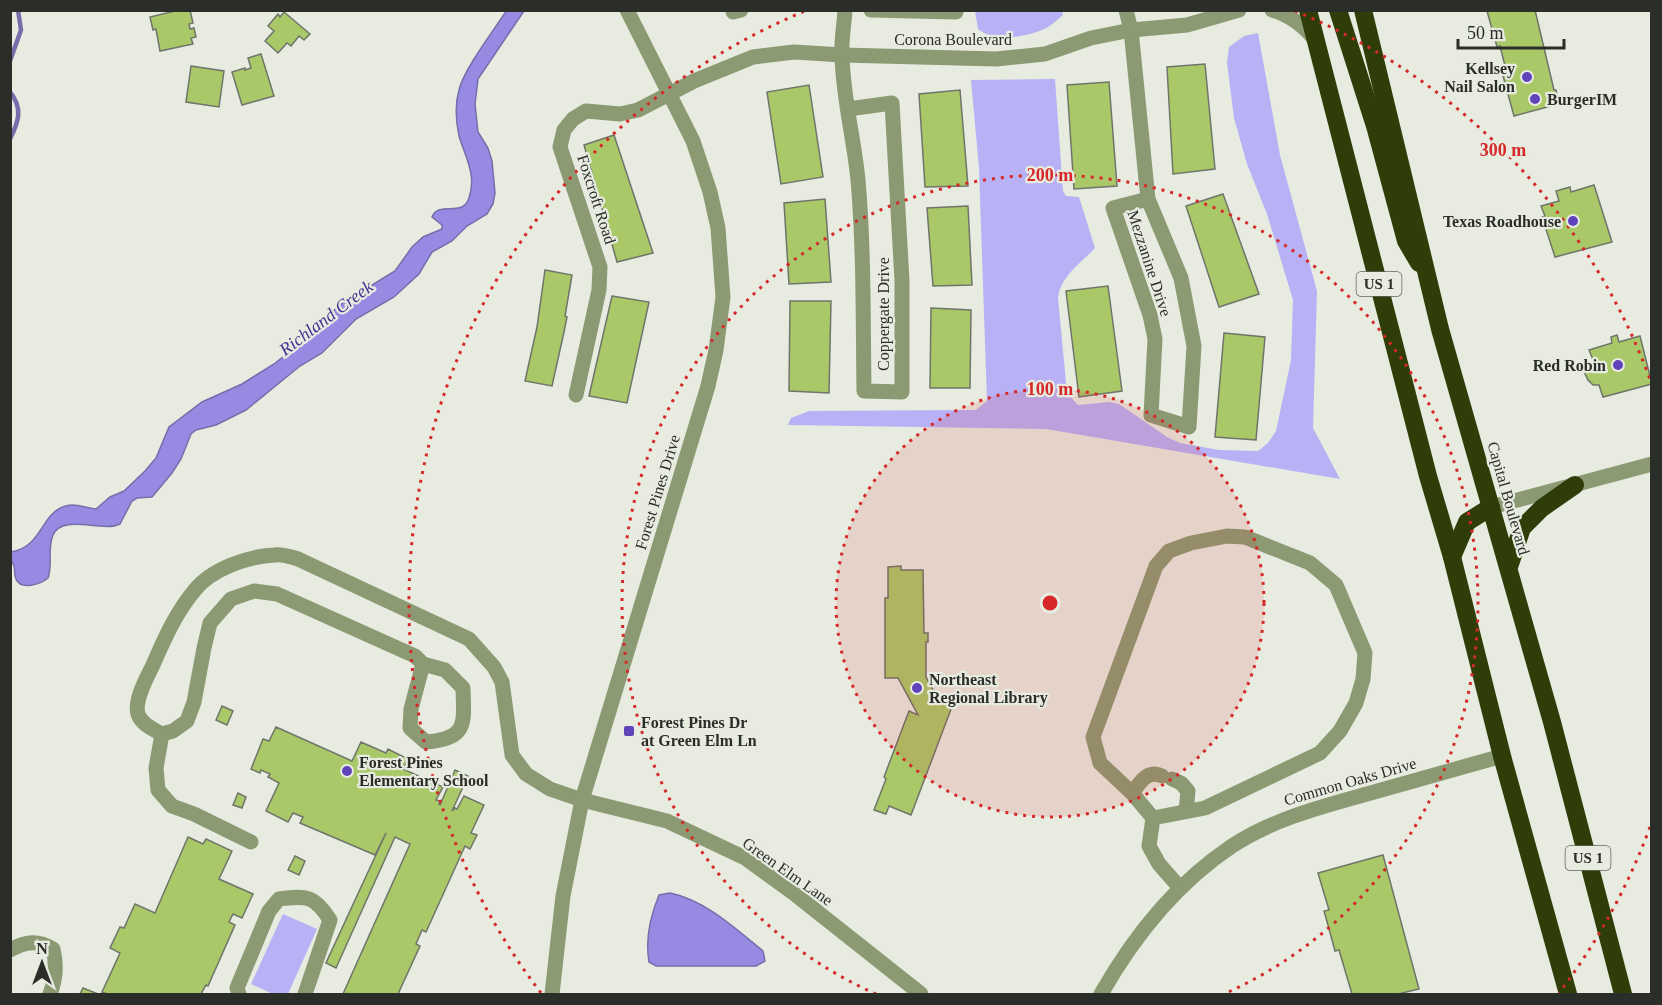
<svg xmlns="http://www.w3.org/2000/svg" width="1662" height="1005" viewBox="0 0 1662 1005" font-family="'Times New Roman',serif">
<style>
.green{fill:#b8b1f5}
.water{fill:#968ae3;stroke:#766eab;stroke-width:1.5}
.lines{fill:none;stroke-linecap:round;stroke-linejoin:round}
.stream{stroke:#766eab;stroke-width:4.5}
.building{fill:#a9c868;stroke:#70746a;stroke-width:1.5}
.minor{stroke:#8c9a73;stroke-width:15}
.highway{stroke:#2f3d08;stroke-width:18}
.ring{fill:none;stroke:#d62828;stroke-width:3;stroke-dasharray:3 6}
.poi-dot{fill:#6043bb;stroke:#e7ebe0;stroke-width:2}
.labels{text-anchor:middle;stroke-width:4.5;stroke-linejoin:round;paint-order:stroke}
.shield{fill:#e7ebe0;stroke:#636660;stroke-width:1.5}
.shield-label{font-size:15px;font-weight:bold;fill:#2b2d29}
.street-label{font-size:16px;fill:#2b2d29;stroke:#e7ebe0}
.poi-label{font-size:16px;font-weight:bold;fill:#2b2d29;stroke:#e7ebe0;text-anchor:start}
.water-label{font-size:18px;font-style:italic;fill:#492f95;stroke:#e7ebe0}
.centre{fill:#d62828;stroke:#e7ebe0;stroke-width:3}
.ring-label{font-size:18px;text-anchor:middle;font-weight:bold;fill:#d62828;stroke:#e7ebe0;stroke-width:4.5;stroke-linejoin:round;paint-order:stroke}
</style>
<rect width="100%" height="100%" fill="#e7ebe0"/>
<g class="green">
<path d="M975,11h87l1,4c-5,4 -10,9 -15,12 -18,10 -54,16 -70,2z"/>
<path d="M1258,33l22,122 37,136 -4,137 27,51 -294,-50 -258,-4 3,-7 18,-7 159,-1h8l11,-9 -8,-233 -8,-88 84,-1 8,112 3,5 13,1 16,51c-14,15 -35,29 -37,50l9,95 11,12 31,-3 10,2 48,33 13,6 39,7 39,1 10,-8 8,-12 15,-71 2,-60 -26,-86 -20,-50 -13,-46 -7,-55 2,-16 15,-11z"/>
<polygon points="283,914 317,929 288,994 273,994 251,984"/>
</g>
<g class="water">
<path d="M507,10l17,1 -46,68 -3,25 3,28 10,16 4,13 3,32 -2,11 -6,10 -20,12 -15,15 -20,11 -13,22 -25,23 -38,22 -34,34 -22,13 -54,44 -30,15 -20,5 -5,4 -10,25 -9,14 -20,24 -15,1 -5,3 -12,23c-18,9 -57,-11 -67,11 -6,14 0,29 -5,43 -7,6 -27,13 -32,1 -3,-7 1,-12 -5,-18v-9c34,-5 29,-45 61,-47 8,0 16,3 24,4l14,-12 14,-6 21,-20 11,-13 13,-31 33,-25 40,-18 32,-20 24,-19 24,-25 22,-18 51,-31 17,-24 11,-10 19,-8v-4l-10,-8c7,-17 31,1 37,-19 8,-23 -4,-42 -10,-62 -3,-14 -4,-32 0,-46 5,-21 35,-60 48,-80z"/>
<path d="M670,893c35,7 66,36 93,58l2,10 -9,5h-100l-7,-4c-4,-23 1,-45 10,-67z"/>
</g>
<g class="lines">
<g class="stream">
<polyline points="10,61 21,30 18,10"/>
<path d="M10,92c13,16 9,29 0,47"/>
</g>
</g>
<g class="building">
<polygon points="179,10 190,10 193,23 189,24 190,29 194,28 196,37 191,38 193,44 160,51 156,29 153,30 150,17"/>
<polygon points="1535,10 1554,90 1556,90 1559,104 1514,116 1503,76 1507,74 1500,46 1497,47 1487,11"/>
<polygon points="284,12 310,34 304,40 299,36 291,46 287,43 278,53 265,41 274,31 268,26 278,14 280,17"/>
<polygon points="261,54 274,96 242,105 232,72 245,68 245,70 251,68 248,58"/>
<polygon points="1205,64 1215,169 1173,174 1167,67"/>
<polygon points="191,66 224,71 219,107 186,102"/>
<polygon points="1109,82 1117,186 1074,189 1067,85"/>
<polygon points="809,85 823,177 781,184 767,92"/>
<polygon points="960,90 968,186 925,187 919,94"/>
<polygon points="614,135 653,253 617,262 584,145"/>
<polygon points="1594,185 1612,242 1555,257 1542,217 1545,216 1541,206 1559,201 1556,191 1570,187 1571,192"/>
<polygon points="1223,194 1259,294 1219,307 1186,206"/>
<polygon points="825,199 831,282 789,284 784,203"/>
<polygon points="968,206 972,285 933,286 927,208"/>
<polygon points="545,270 572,275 565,316 567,317 564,332 552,386 525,381 537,327"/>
<polygon points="1108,286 1122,391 1079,397 1066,291"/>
<polygon points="612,296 649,302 627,403 589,396"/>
<polygon points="790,301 831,301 829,393 789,391"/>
<polygon points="931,308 971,310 970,388 930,388"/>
<polygon points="1224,333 1265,337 1256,440 1215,437"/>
<polygon points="1617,335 1619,342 1640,336 1652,384 1603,397 1599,385 1593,385 1588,380 1585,374 1586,368 1594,362 1589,350 1612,343 1611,337"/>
<polygon points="901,566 901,570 923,570 924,633 928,633 928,642 926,642 926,677 937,697 953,704 911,815 889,806 886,814 874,810 886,779 884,777 909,711 918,715 898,678 885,678 885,598 888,598 888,567"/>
<polygon points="222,706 233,711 227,725 216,720"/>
<polygon points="276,727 352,761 361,742 386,753 388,749 408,759 403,769 443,787 436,800 440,801 439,804 440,805 455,770 468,776 452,811 455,808 457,809 464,796 484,805 471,833 477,835 470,849 465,846 426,932 422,930 416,944 420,946 398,994 343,994 410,844 395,837 336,968 326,963 386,833 375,855 300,823 303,817 293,813 288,822 266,811 279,783 268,777 270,774 261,770 260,773 251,769 263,739 269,741"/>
<polygon points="238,793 246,797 242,808 233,805"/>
<polygon points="188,837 203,844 206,839 232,851 219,879 253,894 242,918 233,914 229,922 235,925 208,986 206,985 201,994 107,994 102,992 120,953 110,948 120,927 124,928 135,904 155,913"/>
<polygon points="1383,855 1419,989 1398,994 1352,994 1339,950 1335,951 1328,925 1324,911 1329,910 1318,873"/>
<polygon points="295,856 305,861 299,875 288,870"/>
<polygon points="83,988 98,994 80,994"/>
</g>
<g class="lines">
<g class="minor">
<path d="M845,10c-1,16 -4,31 -3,46 1,42 12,83 16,124 6,70 5,141 6,211l38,1v-111l-10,-178 -44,6"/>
<polyline points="871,10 956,12"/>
<polyline points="1126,10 1131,30 1148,199 1181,278 1194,346 1189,427 1151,415 1155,339 1150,315 1113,208 1148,199"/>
<path d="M1272,10c18,5 33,17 44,31"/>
<polyline points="733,12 741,10"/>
<polyline points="576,395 599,290 600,267 560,147 564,130 573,119 586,111 620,114 638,110 694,81 753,57 794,52 842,55 996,59 1045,54 1091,38 1131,30 1187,25 1239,10"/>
<polyline points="1491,507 1652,464"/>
<path d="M423,664l-12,45 -1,19 16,14c42,-4 38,-18 37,-54l-18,-18 -22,-6 -8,-8 -138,-62 -23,-3 -23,8 -21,24 -6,25 -10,54 -7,19 -14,10 -11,3c-8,-4 -21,-10 -24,-20 -4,-13 8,-35 14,-47 12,-27 23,-53 42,-76 17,-22 54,-35 81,-36 8,-1 16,2 23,4l171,80 25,28 8,15 10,73 14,19 24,15 32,11 85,21 78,37 51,37 125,99"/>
<polyline points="162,734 156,768 158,790 172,806 194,814 251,842"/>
<polyline points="1172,779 1181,783 1188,791 1186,811"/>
<path d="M1132,793c8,-10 15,-24 30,-17"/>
<polyline points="1153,818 1132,793 1100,763 1093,737 1156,566 1169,551 1191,543 1227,536 1245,537 1310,563 1336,585 1365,653 1363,679 1356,703 1340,731 1320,753 1205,808 1153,818 1149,846 1159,864 1180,888"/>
<path d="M10,950c16,-9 28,-10 43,-1 4,16 3,30 -3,45"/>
<path d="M239,994l-2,-6 32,-77 10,-12c28,-4 36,-3 51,21l-25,74"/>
<polyline points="552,994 563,896 582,800 708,386 716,350 723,297 718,228 710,192 693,141 627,10"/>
<path d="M1101,994c33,-58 74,-110 131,-148 41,-27 89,-39 135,-52 45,-13 90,-25 135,-38"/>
</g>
<g class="highway">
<polyline points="1308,10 1428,476 1452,557 1502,756 1568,994"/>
<polyline points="1338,10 1375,126 1406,241 1419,263"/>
<polyline points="1363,10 1440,329 1552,722 1623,994"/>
<polyline points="1452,557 1467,522 1491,507"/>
<polyline points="1509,567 1522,528 1542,508 1575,485"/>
</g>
</g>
<circle cx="1050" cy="603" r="214" fill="#d62828" fill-opacity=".12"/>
<g class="ring">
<circle cx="1050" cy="603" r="214"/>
<path d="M876 994A428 428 0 1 1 1224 994"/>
<path d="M1650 827A641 641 0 0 1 1559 993M541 993A641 641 0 0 1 805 11M1295 11A641 641 0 0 1 1650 379"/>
</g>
<g class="poi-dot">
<circle cx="1527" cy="77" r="6"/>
<circle cx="1535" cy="99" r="6"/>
<circle cx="1573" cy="221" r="6"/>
<circle cx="1618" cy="365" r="6"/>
<circle cx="917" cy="688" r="6"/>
<rect x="623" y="725" width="12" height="12" rx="3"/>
<circle cx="347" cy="771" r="6"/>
</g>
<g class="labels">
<g class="shield">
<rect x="1356.5" y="272" width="45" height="24" rx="4.5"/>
<rect x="1565.5" y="846" width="45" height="24" rx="4.5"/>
</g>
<g class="shield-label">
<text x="1379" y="289">US 1</text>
<text x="1588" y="863">US 1</text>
</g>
<g class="street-label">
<text x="953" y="45">Corona Boulevard</text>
<text transform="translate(597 199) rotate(72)" y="6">Foxcroft Road</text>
<text transform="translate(1150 263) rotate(72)" y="6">Mezzanine Drive</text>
<text transform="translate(883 314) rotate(-90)" y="6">Coppergate Drive</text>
<text transform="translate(657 492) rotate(-73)" y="6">Forest Pines Drive</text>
<text transform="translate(1509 498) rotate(74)" y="6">Capital Boulevard</text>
<text transform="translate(1350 781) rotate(-16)" y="6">Common Oaks Drive</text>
<text transform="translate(788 871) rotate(35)" y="6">Green Elm Lane</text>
</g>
<g class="poi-label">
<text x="1515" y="74" text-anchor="end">Kellsey<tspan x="1515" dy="18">Nail Salon</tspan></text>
<text x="1547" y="105">BurgerIM</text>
<text x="1561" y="227" text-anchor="end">Texas Roadhouse</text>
<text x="1606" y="371" text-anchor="end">Red Robin</text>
<text x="929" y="685">Northeast<tspan x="929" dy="18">Regional Library</tspan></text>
<text x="641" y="728">Forest Pines Dr<tspan x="641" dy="18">at Green Elm Ln</tspan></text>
<text x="359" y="768">Forest Pines<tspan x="359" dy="18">Elementary School</tspan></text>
</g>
<g class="water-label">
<text transform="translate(326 318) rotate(-37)" y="6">Richland Creek</text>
</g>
</g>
<circle cx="1050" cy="603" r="9" class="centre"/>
<g class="ring-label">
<text x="1503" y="156">300 m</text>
<text x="1050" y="181">200 m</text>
<text x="1050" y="395">100 m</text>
</g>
<rect width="1662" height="1005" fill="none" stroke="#2b2d29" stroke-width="24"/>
<g transform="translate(42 963)" stroke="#e7ebe0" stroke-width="4.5" paint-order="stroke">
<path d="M0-4.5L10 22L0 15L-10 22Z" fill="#2b2d29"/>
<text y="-9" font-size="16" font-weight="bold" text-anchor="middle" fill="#2b2d29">N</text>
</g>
<path d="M1458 39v9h106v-9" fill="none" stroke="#2b2d29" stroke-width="3"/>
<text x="1467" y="39" font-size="18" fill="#2b2d29" stroke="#e7ebe0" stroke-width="4.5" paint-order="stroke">50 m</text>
</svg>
